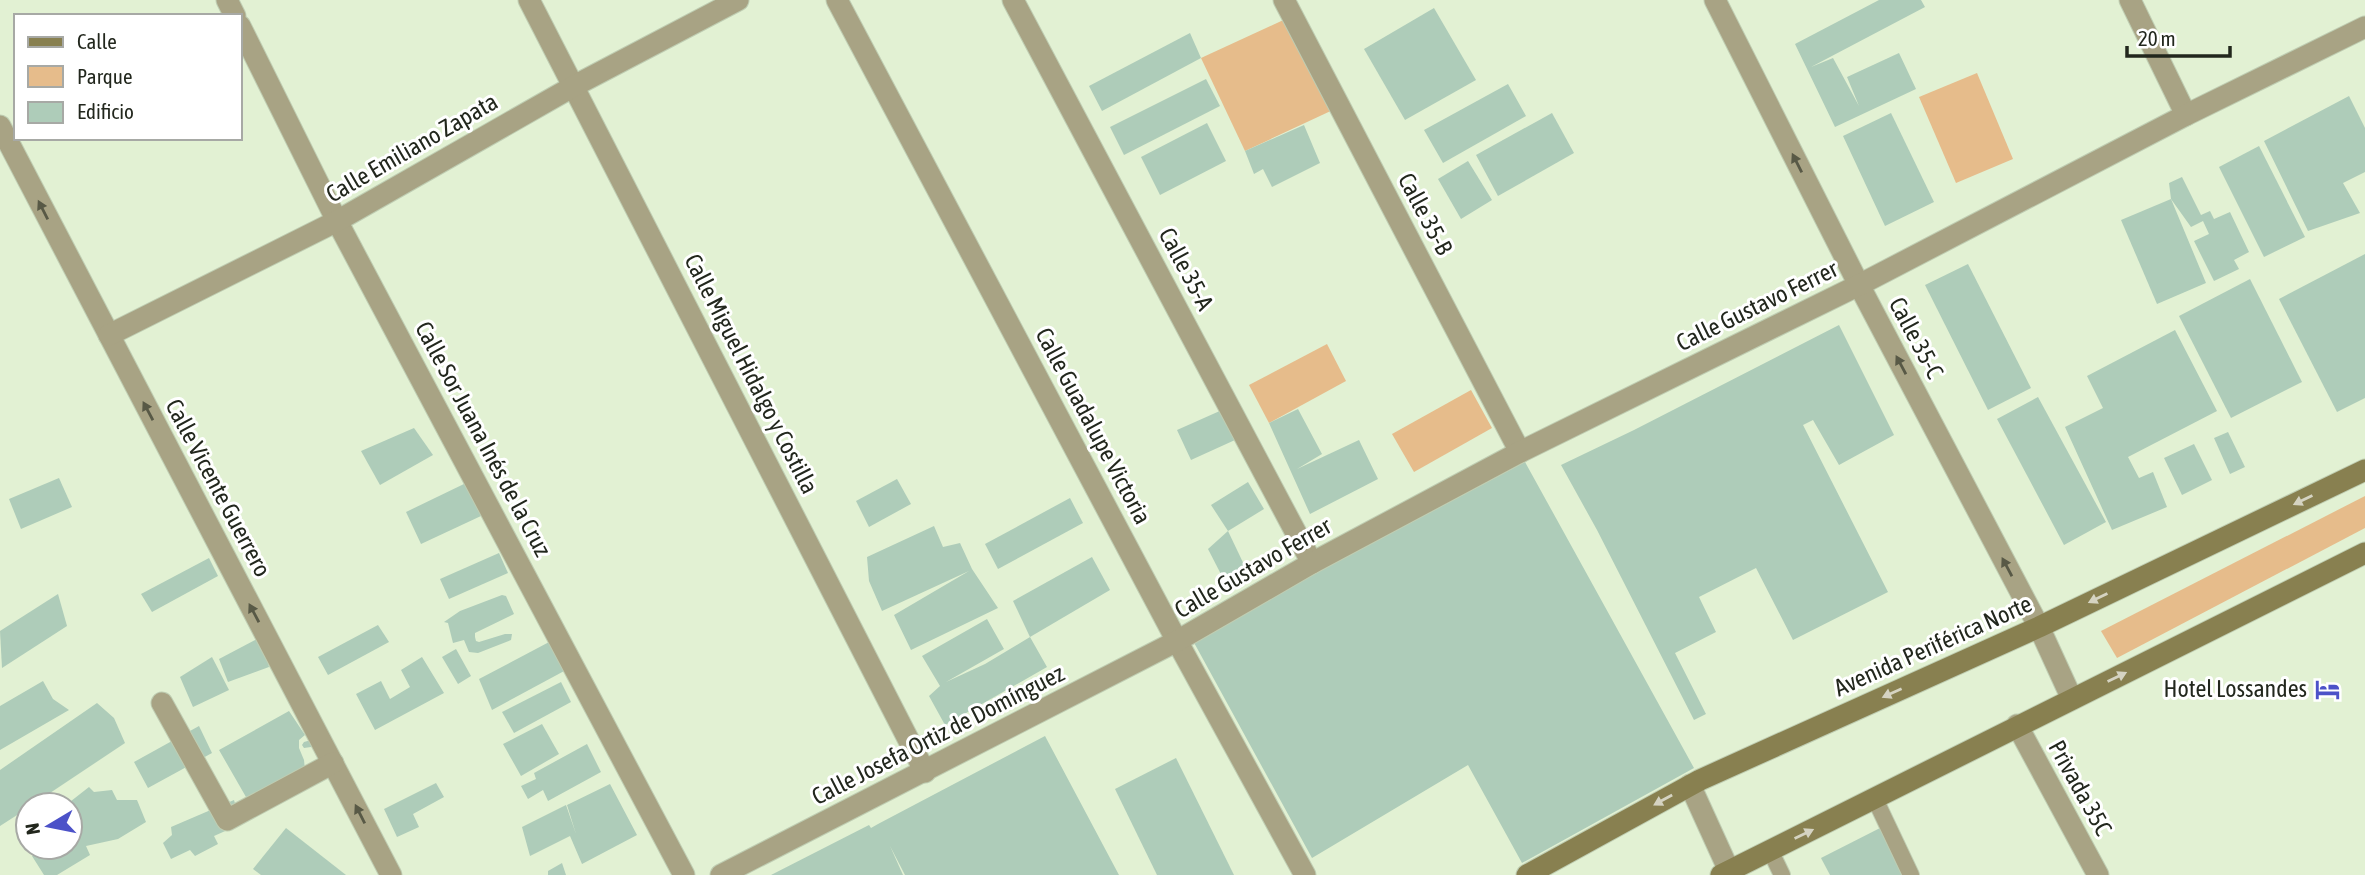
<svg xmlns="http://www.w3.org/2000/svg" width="2365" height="875" viewBox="0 0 2365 875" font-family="'Asap Condensed',sans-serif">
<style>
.park{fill:#e6bc8b}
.building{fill:#aeccb9}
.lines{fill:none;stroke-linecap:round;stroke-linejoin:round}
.lane-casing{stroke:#bfcdb2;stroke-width:18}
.street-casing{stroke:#bfcdb2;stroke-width:23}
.secondary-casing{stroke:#bfcdb2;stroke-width:23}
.lane{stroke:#a8a384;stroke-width:16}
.street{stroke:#a8a384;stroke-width:21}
.secondary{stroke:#888050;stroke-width:21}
.oneway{fill:#585946}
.oneway2{fill:#d5d3c2}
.labels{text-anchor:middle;stroke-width:6;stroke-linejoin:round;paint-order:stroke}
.street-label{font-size:24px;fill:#22271d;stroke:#fff}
.poi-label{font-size:24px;fill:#22271d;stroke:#fff;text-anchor:end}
</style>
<rect width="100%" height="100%" fill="#e2f1d3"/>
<g class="park">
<polygon points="1292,16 1335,109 1245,151 1201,58"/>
<polygon points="1977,73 2013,159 1956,183 1919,97"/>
<polygon points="1327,344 1346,381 1269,423 1249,385"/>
<polygon points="1471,390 1492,428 1414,472 1392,434"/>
<polygon points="2365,496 2365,528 2117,658 2101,631"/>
</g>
<g class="building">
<polygon points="1879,0 1921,0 1925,7 1811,67 1833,58 1859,106 1847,77 1899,53 1916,89 1835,127 1795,44"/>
<polygon points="1434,8 1476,80 1405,120 1364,49"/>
<polygon points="1190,33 1201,58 1102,111 1089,86"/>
<polygon points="1206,79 1220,106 1124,155 1110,127"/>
<polygon points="1508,84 1526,116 1443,163 1424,130"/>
<polygon points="2349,96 2365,128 2365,172 2343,183 2360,213 2308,231 2264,141"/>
<polygon points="1552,113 1574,153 1498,196 1476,155"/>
<polygon points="1891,113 1934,202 1885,226 1843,136"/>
<polygon points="1207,123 1226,161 1160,195 1141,157"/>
<polygon points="1304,125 1320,163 1272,187 1263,169 1254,174 1245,151"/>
<polygon points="2259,146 2305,237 2264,257 2219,167"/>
<polygon points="1468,161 1492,200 1461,219 1438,179"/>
<polygon points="2182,177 2201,215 2210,211 2214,219 2230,212 2249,252 2234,260 2239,269 2214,281 2194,241 2209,234 2203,221 2191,227 2171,199 2169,183"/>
<polygon points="2171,199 2206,283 2157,304 2121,220"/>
<polygon points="2365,254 2365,398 2337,412 2279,299"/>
<polygon points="1968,264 2031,388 1988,410 1925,285"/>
<polygon points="2250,279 2302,382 2231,418 2179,316"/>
<polygon points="1839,325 1894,435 1839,465 1813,420 1803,425 1888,592 1793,640 1756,568 1699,597 1716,632 1675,653 1706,714 1694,720 1597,530 1561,465 1634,430"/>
<polygon points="2175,330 2217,411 2128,457 2139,478 2153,472 2167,507 2112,530 2065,427 2103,408 2087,376"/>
<polygon points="2038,397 2106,522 2064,545 1997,419"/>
<polygon points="1298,409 1322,454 1297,469 1359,440 1378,479 1310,514 1269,423"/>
<polygon points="1222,410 1235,440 1191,460 1177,430"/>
<polygon points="414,428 433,455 380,485 361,451"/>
<polygon points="2228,432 2245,467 2230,474 2214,438"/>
<polygon points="2194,444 2212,480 2182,495 2164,458"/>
<polygon points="1525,462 1694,768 1522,863 1468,765 1312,858 1192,639"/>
<polygon points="59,478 72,507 21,529 9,499"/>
<polygon points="897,479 911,504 869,527 856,501"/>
<polygon points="1248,482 1264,509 1228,531 1211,505"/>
<polygon points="466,483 481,516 421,544 406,512"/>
<polygon points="1070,498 1083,523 998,569 985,544"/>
<polygon points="934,526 943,547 960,543 972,569 998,608 911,650 894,615 969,571 882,611 869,581 867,557"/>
<polygon points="1228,531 1248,573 1226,584 1208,549"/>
<polygon points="499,553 508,573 449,599 440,579"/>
<polygon points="1092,557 1110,590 1030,637 1013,601"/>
<polygon points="209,558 218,576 152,612 141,594"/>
<polygon points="58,594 67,626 2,668 0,631"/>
<polygon points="502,595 506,596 514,614 475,633 475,637 476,641 479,642 505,634 512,634 511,640 478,653 469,652 464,640 453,643 448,623 444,622 460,611"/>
<polygon points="987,619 1004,649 946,682 985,664 1030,637 1047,667 945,725 929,696 940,686 922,656"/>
<polygon points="378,625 389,642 328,675 318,657"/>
<polygon points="257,639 265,650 269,667 228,682 219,659"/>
<polygon points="551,641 566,670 492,710 479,679"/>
<polygon points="456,649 471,676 458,684 442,657"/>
<polygon points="212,657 229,690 193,707 180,677"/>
<polygon points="422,657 444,693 375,730 356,694 381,681 390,699 410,687 401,670"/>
<polygon points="43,681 53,699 69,710 0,750 0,706"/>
<polygon points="561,682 571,702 514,733 502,712"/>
<polygon points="97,703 114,718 125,743 32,805 28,805 28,808 0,826 0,770"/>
<polygon points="289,711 305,735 299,740 299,748 304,760 305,770 246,797 219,750"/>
<polygon points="542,724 559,754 521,776 503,744"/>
<polygon points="199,726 212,753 148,788 134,762"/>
<polygon points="1045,736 1119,875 905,875 890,846 903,875 771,875 869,825 871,828 878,824"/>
<polygon points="311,740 311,747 304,748 302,745 304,742"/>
<polygon points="587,744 601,772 548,801 543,790 528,799 521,786 536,779 534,773"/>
<polygon points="1176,758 1234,875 1157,875 1115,789"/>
<polygon points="436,783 444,797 413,814 419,827 397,837 384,809"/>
<polygon points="610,784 637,835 582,864 570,836 530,856 522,827 566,805 576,834 567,805"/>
<polygon points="89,787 94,792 112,790 117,800 137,800 146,822 118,839 86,846 90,855 57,875 44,875 32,856 48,847 70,847 70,834 72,833 70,805 66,805"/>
<polygon points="234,800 241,824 214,836 218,844 195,856 190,850 171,859 163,843 172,835 171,827"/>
<polygon points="1882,827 1906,875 1830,875 1821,858"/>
<polygon points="286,828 346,875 261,875 253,869"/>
<polygon points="562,863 566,875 548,875 548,871"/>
</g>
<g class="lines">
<defs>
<g id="lane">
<polyline points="1875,799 1911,875"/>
<polyline points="1770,850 1782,875"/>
</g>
<g id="street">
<polyline points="227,0 235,16"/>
<polyline points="529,0 925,772"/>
<polyline points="837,0 1177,641 1305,875"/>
<polyline points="1013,0 1312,563"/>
<polyline points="1284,0 1520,452"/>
<polyline points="1715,0 1859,285 2039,627 2072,699"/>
<polyline points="2130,0 2186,115"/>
<polyline points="240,26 337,221 684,875"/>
<polyline points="0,126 391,875"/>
<polyline points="109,335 337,221 574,86 738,0"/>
<polyline points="162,703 227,820 333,763"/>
<polyline points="2017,725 2098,875"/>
<polyline points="1690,785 1731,875"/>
<polyline points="721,875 1177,641 1312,563 1520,452 1859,285 2186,115 2365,27"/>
</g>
<g id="secondary">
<polyline points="1527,875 1700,780 2039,627 2365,470"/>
<path d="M1721,875c214,-108 429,-215 644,-322"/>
</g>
</defs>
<use href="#lane" class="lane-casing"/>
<use href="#street" class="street-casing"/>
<use href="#secondary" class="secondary-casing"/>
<use href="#lane" class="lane"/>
<use href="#street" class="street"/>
<use href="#secondary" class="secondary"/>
</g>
<defs><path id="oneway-solid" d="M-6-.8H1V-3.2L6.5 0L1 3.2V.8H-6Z" transform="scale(1.75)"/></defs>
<g class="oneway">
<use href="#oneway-solid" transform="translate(1797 163) rotate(-117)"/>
<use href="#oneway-solid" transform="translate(43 210) rotate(-117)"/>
<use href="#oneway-solid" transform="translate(1901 365) rotate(-118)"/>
<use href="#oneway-solid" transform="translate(148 411) rotate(-118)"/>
<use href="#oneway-solid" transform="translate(2007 567) rotate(-118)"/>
<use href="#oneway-solid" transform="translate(254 613) rotate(-118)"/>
<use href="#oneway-solid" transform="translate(360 814) rotate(-117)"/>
</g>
<g class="oneway2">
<use href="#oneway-solid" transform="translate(2303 500) rotate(154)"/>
<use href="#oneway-solid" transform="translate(2098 598) rotate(154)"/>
<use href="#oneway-solid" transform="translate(2117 677) rotate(-26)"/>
<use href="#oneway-solid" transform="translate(1892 693) rotate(156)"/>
<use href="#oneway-solid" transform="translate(1663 800) rotate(151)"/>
<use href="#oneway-solid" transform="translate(1804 834) rotate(-26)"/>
</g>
<defs>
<symbol id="hotel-bare" viewBox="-9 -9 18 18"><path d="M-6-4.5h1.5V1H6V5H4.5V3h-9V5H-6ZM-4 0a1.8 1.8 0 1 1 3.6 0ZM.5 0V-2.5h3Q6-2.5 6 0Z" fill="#4c52c8" stroke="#fff" stroke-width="2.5" paint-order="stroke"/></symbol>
</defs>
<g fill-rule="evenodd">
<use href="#hotel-bare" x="2310" y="672" width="35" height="35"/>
</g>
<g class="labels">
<g class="street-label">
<text transform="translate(412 148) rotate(-30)" y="8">Calle Emiliano Zapata</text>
<text transform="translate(1425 214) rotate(62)" y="8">Calle 35-B</text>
<text transform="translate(1186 269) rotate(62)" y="8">Calle 35-A</text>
<text transform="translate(1757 306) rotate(-26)" y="8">Calle Gustavo Ferrer</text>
<text transform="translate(1916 338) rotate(62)" y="8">Calle 35-C</text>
<text transform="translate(751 374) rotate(63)" y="8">Calle Miguel Hidalgo y Costilla</text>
<text transform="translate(1093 426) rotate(62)" y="8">Calle Guadalupe Victoria</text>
<text transform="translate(483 439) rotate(62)" y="8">Calle Sor Juana Inés de la Cruz</text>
<text transform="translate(218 488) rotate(62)" y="8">Calle Vicente Guerrero</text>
<text transform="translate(1253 568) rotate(-30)" y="8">Calle Gustavo Ferrer</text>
<text transform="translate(1933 646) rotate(-24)" y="8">Avenida Periférica Norte</text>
<text transform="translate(938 735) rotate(-27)" y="8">Calle Josefa Ortiz de Domínguez</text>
<text transform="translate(2080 788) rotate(61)" y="8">Privada 35C</text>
</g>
<g class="poi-label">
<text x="2307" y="697">Hotel Lossandes</text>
</g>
</g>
<rect x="14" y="14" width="228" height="126" fill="#ffffff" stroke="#a7a9a5" stroke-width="2"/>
<rect x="28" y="37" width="35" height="10" fill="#888050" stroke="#a7a9a5" stroke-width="2"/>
<text x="77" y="49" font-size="21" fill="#22271d">Calle</text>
<rect x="28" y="66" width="35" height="21" fill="#e6bc8b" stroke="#a7a9a5" stroke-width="2"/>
<text x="77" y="84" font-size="21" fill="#22271d">Parque</text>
<rect x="28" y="102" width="35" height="21" fill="#aeccb9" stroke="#a7a9a5" stroke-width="2"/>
<text x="77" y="119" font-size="21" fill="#22271d">Edificio</text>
<g transform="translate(49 826) rotate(260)"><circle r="33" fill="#ffffff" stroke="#a7a9a5" stroke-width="2"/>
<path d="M0-5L12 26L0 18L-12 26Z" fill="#4c52c8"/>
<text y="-10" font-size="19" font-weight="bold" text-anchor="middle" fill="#22271d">N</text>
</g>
<path d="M2127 46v10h103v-10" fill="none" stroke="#22271d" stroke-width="3.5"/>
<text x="2138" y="46" font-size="21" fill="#22271d" stroke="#ffffff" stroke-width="5" paint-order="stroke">20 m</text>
</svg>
